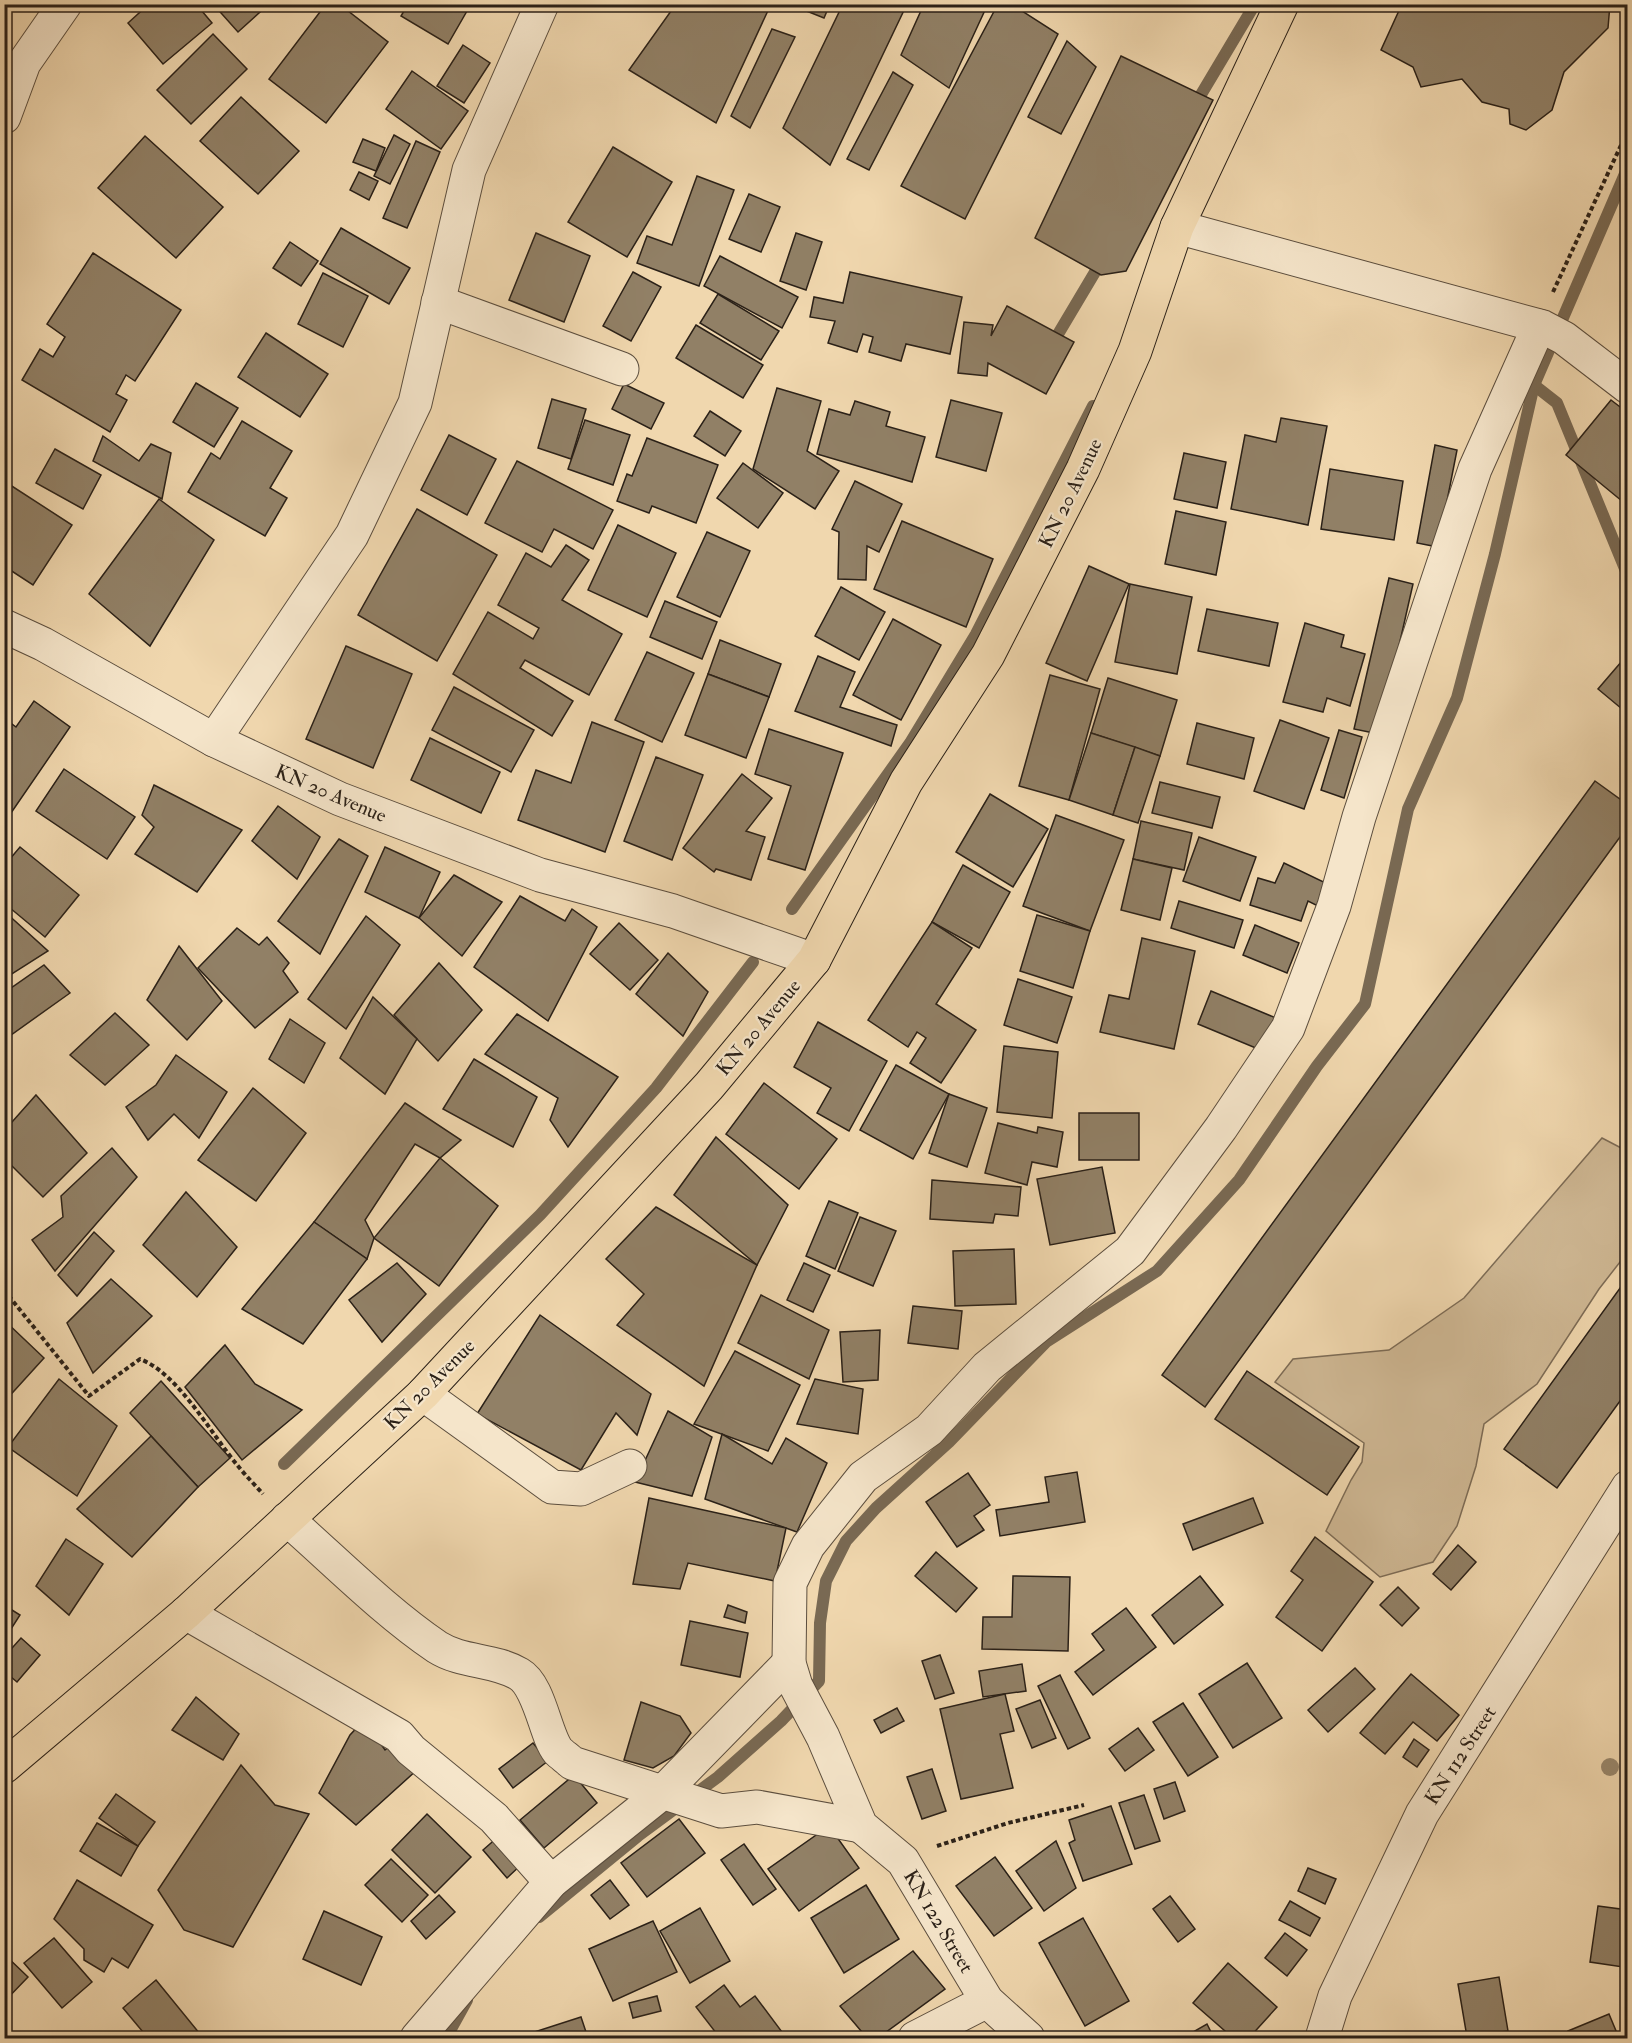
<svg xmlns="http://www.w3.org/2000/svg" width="1632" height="2043" viewBox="0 0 1632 2043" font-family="'IM FELL Double Pica',serif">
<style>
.green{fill:#cfb894;stroke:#7d6c56;stroke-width:1.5}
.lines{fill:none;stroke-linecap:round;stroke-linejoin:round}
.stream{stroke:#796953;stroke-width:12}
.building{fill:#918066;stroke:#2b2118;stroke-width:1.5}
.minor-casing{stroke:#5c4e3e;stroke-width:35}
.major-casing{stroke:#2b2118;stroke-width:35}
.path{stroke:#2b2118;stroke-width:4;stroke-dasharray:4.5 3;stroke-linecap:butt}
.minor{stroke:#f5e5ca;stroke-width:33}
.major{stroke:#f0d7ae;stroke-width:33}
.tree{fill:#9a886d}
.labels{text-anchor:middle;stroke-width:4.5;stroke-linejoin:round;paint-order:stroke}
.street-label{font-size:20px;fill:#2b2118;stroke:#f5e5ca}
</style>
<rect width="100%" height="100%" fill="#f0d7ae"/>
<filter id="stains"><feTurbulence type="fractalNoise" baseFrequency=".00333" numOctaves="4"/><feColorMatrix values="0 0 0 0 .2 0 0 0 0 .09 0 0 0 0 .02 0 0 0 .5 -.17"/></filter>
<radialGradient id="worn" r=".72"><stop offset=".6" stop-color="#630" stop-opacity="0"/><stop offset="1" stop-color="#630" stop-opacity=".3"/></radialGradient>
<polygon class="green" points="1602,1138 1627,1151 1627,1253 1599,1289 1537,1384 1484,1424 1476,1466 1457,1526 1433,1562 1380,1577 1326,1531 1351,1480 1362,1462 1364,1443 1275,1382 1293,1359 1389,1350 1464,1298"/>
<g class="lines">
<g class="stream">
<polyline points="1193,108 1255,4"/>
<polyline points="1051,346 1104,257"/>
<polyline points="1534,385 1557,403 1628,576"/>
<polyline points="792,909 910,743 976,634 1093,406"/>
<polyline points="284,1464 540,1215 656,1088 753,962"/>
<polyline points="539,1917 638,1836 718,1777 781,1721 819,1681 820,1623 826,1581 846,1541 876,1508 949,1442 1046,1342 1157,1271 1239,1180 1317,1066 1365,1004 1408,809 1457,698 1495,554 1534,385 1628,167"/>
<polyline points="446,2038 467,2000"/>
</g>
</g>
<g class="building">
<polygon points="149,4 196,4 212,23 163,64 128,23"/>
<polygon points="213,4 269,4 238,32"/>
<polygon points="326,4 339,4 388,42 326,123 269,79"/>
<polygon points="408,4 471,4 448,44 401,16"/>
<polygon points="676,4 771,4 716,123 629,70"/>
<polygon points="789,4 830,4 824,18"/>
<polygon points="843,4 907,4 830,165 783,128"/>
<polygon points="924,4 981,4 986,8 949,88 901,55"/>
<polygon points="998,4 1011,4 1058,34 965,219 901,186"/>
<polygon points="1402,4 1610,4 1608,28 1564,72 1552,110 1526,130 1510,124 1509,109 1482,102 1462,79 1421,87 1413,67 1381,50"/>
<polygon points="772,29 795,37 750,128 731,116"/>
<polygon points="213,34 247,69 191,124 157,90"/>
<polygon points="1067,41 1096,67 1061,134 1028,117"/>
<polygon points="463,45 490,63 464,103 437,86"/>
<polygon points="1121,56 1213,100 1126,271 1101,275 1035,238"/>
<polygon points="412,71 468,111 441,149 386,109"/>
<polygon points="893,72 913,85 869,170 847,159"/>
<polygon points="241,97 299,151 258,194 200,141"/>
<polygon points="394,135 410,144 390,184 374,176"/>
<polygon points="145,136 223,207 176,258 98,188"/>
<polygon points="363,139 385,148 376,171 353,162"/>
<polygon points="416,141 440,152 407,228 383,218"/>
<polygon points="613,147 672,182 627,257 568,222"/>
<polygon points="359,172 378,181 369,200 350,190"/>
<polygon points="697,176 734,190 699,286 637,263 647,236 672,245"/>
<polygon points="749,194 780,207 761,252 729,239"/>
<polygon points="341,228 410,268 389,304 320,264"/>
<polygon points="536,233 590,256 564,322 509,300"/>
<polygon points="796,233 822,242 806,290 780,281"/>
<polygon points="290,242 318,261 301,286 273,268"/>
<polygon points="93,253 181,310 135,381 126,375 116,394 127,400 110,432 22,380 40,349 53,357 65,337 47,324"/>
<polygon points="720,256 798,297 782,328 704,286"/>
<polygon points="633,272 661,287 631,341 603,326"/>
<polygon points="850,272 962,297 950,354 906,344 901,361 869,352 873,337 863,334 857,352 828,343 835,321 810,317 814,297 843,303"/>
<polygon points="323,273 368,296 343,347 298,324"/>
<polygon points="718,294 779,331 761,360 700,323"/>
<polygon points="1007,306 1074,342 1046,394 988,363 987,376 958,373 964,322 993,325 991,336"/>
<polygon points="696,325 763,365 743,398 676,358"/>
<polygon points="266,333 328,374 300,417 238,377"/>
<polygon points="196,383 238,408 214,447 173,422"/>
<polygon points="624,384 664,403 651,429 612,409"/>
<polygon points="777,388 821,401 807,451 839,471 815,509 753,469"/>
<polygon points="552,399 586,409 571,459 538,448"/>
<polygon points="951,400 1002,413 986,471 936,457"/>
<polygon points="1611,400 1628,413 1628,506 1566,455"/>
<polygon points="855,401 890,412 886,426 925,437 912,482 817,454 829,409 850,415"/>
<polygon points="710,411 741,431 725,456 694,436"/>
<polygon points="1281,418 1327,426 1308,525 1231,509 1245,435 1276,442"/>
<polygon points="585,420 630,435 613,485 568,469"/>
<polygon points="242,421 292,451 270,488 287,498 265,536 188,492 211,453 220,459"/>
<polygon points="449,435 496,459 467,515 421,490"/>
<polygon points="103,436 139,461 151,444 171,453 162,499 93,461"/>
<polygon points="647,438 718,465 696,523 652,506 649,513 617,501 627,474 632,476"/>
<polygon points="1435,445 1457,450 1438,547 1417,543"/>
<polygon points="55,449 101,475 83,509 36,483"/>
<polygon points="1184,453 1226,462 1217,508 1174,499"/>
<polygon points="517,461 613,510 593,549 554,529 542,552 485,523"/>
<polygon points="743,463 783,493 758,528 717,498"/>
<polygon points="1330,469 1403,481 1394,540 1321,529"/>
<polygon points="4,481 72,525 33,585 4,566"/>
<polygon points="855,481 902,504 879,552 867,546 866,580 838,579 839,532 832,529"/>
<polygon points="159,499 214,540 150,646 89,594"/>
<polygon points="417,509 497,555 437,661 358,615"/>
<polygon points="1176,511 1226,522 1216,575 1165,564"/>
<polygon points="902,521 993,559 966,627 874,589"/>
<polygon points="618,525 676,553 647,617 588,590"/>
<polygon points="707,532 750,551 720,617 677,597"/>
<polygon points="566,545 589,560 562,600 622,634 589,695 525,660 520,668 573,701 552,736 453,674 488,612 533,639 539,628 498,605 526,553 551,567"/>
<polygon points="1089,566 1129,584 1087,681 1046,663"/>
<polygon points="1389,578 1413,584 1379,734 1354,729"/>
<polygon points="1130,584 1192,597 1177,674 1115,662"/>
<polygon points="841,587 885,612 859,660 815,636"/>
<polygon points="665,601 717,622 702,659 650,637"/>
<polygon points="1207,609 1278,623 1269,666 1198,651"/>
<polygon points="893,619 941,645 901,720 853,695"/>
<polygon points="1305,623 1344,635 1341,647 1365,654 1350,706 1327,698 1323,712 1283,702"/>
<polygon points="720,640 781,664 769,697 708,674"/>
<polygon points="346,646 412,674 373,768 306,739"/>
<polygon points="647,652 694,673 662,742 615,720"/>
<polygon points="1628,654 1628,714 1598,689"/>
<polygon points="818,656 855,672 840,707 897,725 891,746 795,711"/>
<polygon points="708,674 769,697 746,758 685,735"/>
<polygon points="1050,675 1100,689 1069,800 1019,786"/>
<polygon points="1108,678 1177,700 1160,756 1091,733"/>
<polygon points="454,687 534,730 511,772 432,730"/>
<polygon points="34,701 70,727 11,813 4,809 4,718 16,727"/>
<polygon points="1280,720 1329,738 1304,809 1254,791"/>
<polygon points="592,722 644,742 605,852 518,820 536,770 571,783"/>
<polygon points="1197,723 1254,738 1244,779 1187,764"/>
<polygon points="769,729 843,753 805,870 768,859 791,786 755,774"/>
<polygon points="1339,730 1362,737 1344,798 1321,790"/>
<polygon points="1091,733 1135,747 1113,815 1069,800"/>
<polygon points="430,738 500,772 481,813 411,780"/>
<polygon points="1135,747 1160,756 1138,823 1113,815"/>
<polygon points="656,757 703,775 672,860 624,841"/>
<polygon points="64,769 135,817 107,859 36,811"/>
<polygon points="742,774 772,798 746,831 765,837 751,880 716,869 714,872 683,848"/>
<polygon points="1595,781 1628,805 1628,826 1205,1407 1162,1375"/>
<polygon points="1160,782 1220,797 1212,828 1152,813"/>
<polygon points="154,785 242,830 197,892 135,854 154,827 142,815"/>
<polygon points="990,794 1048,829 1013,887 956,852"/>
<polygon points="278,806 320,837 297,879 252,841"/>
<polygon points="1056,815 1124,840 1090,931 1023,906"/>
<polygon points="1141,821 1192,833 1184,870 1133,859"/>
<polygon points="1199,837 1256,857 1240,901 1183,881"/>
<polygon points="339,839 368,856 320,954 278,921"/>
<polygon points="20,847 79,895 45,937 4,903 4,866"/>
<polygon points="385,847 440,872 419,918 365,892"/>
<polygon points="1133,859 1172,868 1160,920 1121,910"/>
<polygon points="1284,863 1332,886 1322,908 1308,901 1301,921 1250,905 1258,878 1275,883"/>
<polygon points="963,865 1010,892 979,948 932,922"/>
<polygon points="454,875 502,902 462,956 419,918"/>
<polygon points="520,896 565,921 572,909 597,927 548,1021 474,967"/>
<polygon points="1179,901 1243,920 1234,948 1171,928"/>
<polygon points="4,911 48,951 4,979"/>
<polygon points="1037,915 1090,931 1073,988 1020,971"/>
<polygon points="366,916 400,945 346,1029 308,999"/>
<polygon points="932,922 972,948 936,1004 976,1030 941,1083 910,1063 926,1038 917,1032 908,1047 868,1020"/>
<polygon points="619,923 658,960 630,990 590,954"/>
<polygon points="1255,925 1299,943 1287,973 1243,955"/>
<polygon points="237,928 259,945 267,937 289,963 283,971 298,992 255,1028 198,968"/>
<polygon points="1142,938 1195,951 1174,1049 1100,1032 1109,995 1129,999"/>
<polygon points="179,946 222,1001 187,1040 147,1000"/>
<polygon points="668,953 708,992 683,1036 636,994"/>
<polygon points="439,963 482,1010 438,1061 394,1015"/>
<polygon points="44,965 70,993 4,1040 4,993"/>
<polygon points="1018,979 1072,997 1057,1043 1004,1025"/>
<polygon points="1211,991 1276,1018 1263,1051 1198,1024"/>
<polygon points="373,997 417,1039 385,1094 340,1058"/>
<polygon points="115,1013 149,1045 105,1085 70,1055"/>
<polygon points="517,1014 618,1077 568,1147 550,1120 558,1098 485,1054"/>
<polygon points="290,1019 325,1043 304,1083 269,1059"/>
<polygon points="818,1022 887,1061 849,1131 817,1113 831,1088 794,1067"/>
<polygon points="1004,1046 1058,1052 1052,1118 997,1112"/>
<polygon points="176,1055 227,1092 199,1138 174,1114 148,1140 126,1107 156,1085"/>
<polygon points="474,1059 537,1097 513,1147 443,1109"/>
<polygon points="896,1065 949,1094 913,1159 860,1130"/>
<polygon points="764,1083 837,1139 799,1189 726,1134"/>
<polygon points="253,1088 306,1133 256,1201 198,1160"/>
<polygon points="949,1094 987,1108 967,1167 929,1153"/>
<polygon points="36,1095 87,1153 43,1197 4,1158 4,1131"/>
<polygon points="405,1103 461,1140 440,1158 415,1144 365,1220 374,1238 367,1259 314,1222"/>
<rect x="1079" y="1113" width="60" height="47"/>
<polygon points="998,1123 1037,1133 1038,1127 1063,1132 1057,1167 1032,1162 1027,1185 985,1173"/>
<polygon points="716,1137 788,1205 757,1265 674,1195"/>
<polygon points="112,1148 137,1177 55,1271 32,1240 63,1217 61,1196"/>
<polygon points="440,1158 498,1206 439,1286 374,1238"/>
<polygon points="1102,1167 1115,1233 1050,1245 1037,1179"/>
<polygon points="932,1180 1021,1187 1018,1216 995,1214 993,1223 930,1219"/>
<polygon points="186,1192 237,1247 197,1297 143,1245"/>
<polygon points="829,1201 858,1213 835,1269 806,1256"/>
<polygon points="656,1207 757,1265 704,1386 617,1325 644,1294 606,1259"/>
<polygon points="860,1217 896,1231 873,1286 838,1271"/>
<polygon points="314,1222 367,1259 303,1344 242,1309"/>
<polygon points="94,1232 114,1251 77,1296 58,1275"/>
<polygon points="1014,1249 1016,1304 955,1306 953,1251"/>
<polygon points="397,1263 426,1294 382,1342 349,1300"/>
<polygon points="804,1263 830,1275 813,1312 787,1300"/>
<polygon points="1628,1277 1628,1390 1557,1488 1504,1449"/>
<polygon points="111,1279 152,1316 93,1373 67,1323"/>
<polygon points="761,1295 829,1330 809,1379 738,1343"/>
<polygon points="913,1306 962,1311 958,1349 908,1343"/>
<polygon points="540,1315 651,1394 637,1435 616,1413 581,1470 477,1414"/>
<polygon points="4,1320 44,1358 4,1402"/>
<polygon points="880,1330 878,1380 843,1382 840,1332"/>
<polygon points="225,1345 255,1384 302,1410 242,1460 185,1387"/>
<polygon points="735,1351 800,1385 768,1451 694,1424"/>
<polygon points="1247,1371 1359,1447 1327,1495 1215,1419"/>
<polygon points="59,1379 117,1426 77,1496 8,1447"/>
<polygon points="815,1379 863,1389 858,1434 797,1424"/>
<polygon points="161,1381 230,1458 198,1487 130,1413"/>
<polygon points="668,1411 712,1437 692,1496 635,1482"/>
<polygon points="722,1434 772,1464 786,1438 827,1463 797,1532 705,1499"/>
<polygon points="151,1436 198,1487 132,1557 77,1509"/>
<polygon points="1077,1472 1085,1522 1000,1536 996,1510 1049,1502 1045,1477"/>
<polygon points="968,1473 990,1505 974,1516 984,1530 957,1547 926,1502"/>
<polygon points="649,1498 786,1528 775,1581 688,1563 680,1589 633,1584"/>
<polygon points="1253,1498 1263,1523 1193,1550 1183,1524"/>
<polygon points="1315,1537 1373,1582 1322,1651 1276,1617 1303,1580 1291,1571"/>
<polygon points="66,1539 103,1564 69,1615 36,1586"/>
<polygon points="1458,1545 1476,1562 1451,1590 1433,1574"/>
<polygon points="936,1552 977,1588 956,1612 915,1576"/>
<polygon points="1013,1576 1070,1577 1068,1651 982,1649 983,1617 1012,1617"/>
<polygon points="1200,1576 1223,1605 1174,1644 1152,1615"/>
<polygon points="1398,1587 1419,1608 1402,1626 1380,1605"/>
<polygon points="4,1605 20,1615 4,1640"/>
<polygon points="728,1605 747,1612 745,1623 724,1617"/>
<polygon points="1126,1608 1156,1647 1093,1695 1075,1672 1104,1650 1092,1634"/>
<polygon points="690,1621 748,1633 740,1677 681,1665"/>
<polygon points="21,1638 40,1655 17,1682 4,1671 4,1657"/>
<polygon points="940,1655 954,1693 935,1699 922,1661"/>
<polygon points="1247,1663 1282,1718 1233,1748 1199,1694"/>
<polygon points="1022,1664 1026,1691 983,1697 979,1671"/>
<polygon points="1355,1668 1375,1689 1328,1732 1308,1710"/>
<polygon points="1411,1674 1459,1715 1437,1741 1413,1722 1385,1754 1360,1733"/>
<polygon points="1060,1675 1090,1738 1068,1749 1038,1686"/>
<polygon points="1005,1694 1014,1731 1000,1734 1013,1788 961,1799 940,1709"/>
<polygon points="196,1697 239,1734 223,1760 172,1730"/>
<polygon points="1040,1700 1056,1738 1032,1748 1016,1709"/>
<polygon points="641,1702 680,1716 691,1733 674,1756 653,1768 624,1760"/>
<polygon points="1183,1703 1218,1757 1188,1776 1153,1722"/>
<polygon points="897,1708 904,1721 881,1733 874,1720"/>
<polygon points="364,1720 385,1750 397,1740 418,1769 356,1825 319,1793 350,1735"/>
<polygon points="1138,1728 1154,1750 1125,1771 1109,1749"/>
<polygon points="1414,1739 1429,1750 1417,1767 1403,1757"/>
<polygon points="533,1743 548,1761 513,1788 499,1769"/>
<polygon points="241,1765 275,1805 309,1814 233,1947 184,1930 158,1890"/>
<polygon points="932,1769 946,1811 922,1819 907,1777"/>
<polygon points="574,1775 597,1803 544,1848 520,1820"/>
<polygon points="1175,1782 1185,1811 1164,1819 1154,1789"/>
<polygon points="116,1794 155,1822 138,1846 99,1818"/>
<polygon points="1144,1795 1160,1841 1135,1849 1119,1803"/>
<polygon points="1111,1806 1132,1864 1083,1881 1069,1843 1075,1840 1069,1820"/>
<polygon points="427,1814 471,1857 435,1893 392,1850"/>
<polygon points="679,1819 705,1853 647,1897 621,1863"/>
<polygon points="97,1823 138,1846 121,1876 80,1851"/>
<polygon points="829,1826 859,1868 799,1911 768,1869"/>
<polygon points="499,1836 523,1863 507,1878 483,1850"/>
<polygon points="1056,1841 1076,1888 1044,1911 1016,1871"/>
<polygon points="744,1844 776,1889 753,1905 721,1860"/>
<polygon points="995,1857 1032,1908 994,1936 956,1886"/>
<polygon points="391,1859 428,1895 402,1922 365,1885"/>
<polygon points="1308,1868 1336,1879 1325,1904 1298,1891"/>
<polygon points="77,1880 153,1925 128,1968 112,1958 104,1972 84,1960 84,1949 54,1919"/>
<polygon points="610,1880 629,1905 610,1919 591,1895"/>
<polygon points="866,1885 899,1939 844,1973 811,1918"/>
<polygon points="439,1895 455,1912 426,1939 411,1921"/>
<polygon points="1170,1896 1195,1929 1178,1942 1153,1909"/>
<polygon points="1290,1901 1320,1918 1310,1936 1279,1920"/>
<polygon points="1598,1906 1628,1910 1628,1939 1623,1967 1590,1962"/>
<polygon points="700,1908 730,1961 690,1983 660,1931"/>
<polygon points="324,1911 382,1937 361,1985 303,1959"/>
<polygon points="1083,1918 1129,2001 1085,2026 1039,1943"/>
<polygon points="653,1921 677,1972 613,2001 589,1949"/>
<polygon points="1285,1933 1307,1950 1287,1976 1265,1958"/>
<polygon points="54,1938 92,1982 62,2008 24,1963"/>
<polygon points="913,1951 945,1989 878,2038 867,2038 840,2006"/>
<polygon points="4,1954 28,1977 4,2002"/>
<polygon points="1228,1963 1277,2007 1249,2038 1233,2038 1193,2003"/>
<polygon points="1499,1977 1508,2031 1467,2037 1458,1984"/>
<polygon points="156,1980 200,2034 195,2038 148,2038 123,2008"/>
<polygon points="724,1985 740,2007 755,1996 782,2032 773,2038 720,2038 696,2007"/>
<polygon points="657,1996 661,2011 633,2018 629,2003"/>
<polygon points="1609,2014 1619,2038 1571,2038 1568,2031"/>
<polygon points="581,2017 588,2038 523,2038 522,2036"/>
<polygon points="1207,2024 1214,2038 1196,2038 1193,2032"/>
</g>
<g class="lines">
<defs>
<g id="minor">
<polyline points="4,117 24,63 65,4"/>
<polyline points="1177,227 1543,327 1564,338 1628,387"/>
<polyline points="438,302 622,369"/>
<polyline points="4,626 43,644 214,740 340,799 540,875 673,911 814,960"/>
<polyline points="214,740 352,535 415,403 469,170 542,4"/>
<polyline points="423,1394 552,1487 581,1489 630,1466"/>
<path d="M287,1519c48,42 97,92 150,128 25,16 57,12 82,27 21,12 26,61 39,77 4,4 10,8 14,12l149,48 36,-4 104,19"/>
<polyline points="186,1613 399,1736 411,1750 494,1818 551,1882"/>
<polyline points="417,2038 551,1882 662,1793 789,1663"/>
<polyline points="915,2038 987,2001"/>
<polyline points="1028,2038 987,2001 903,1861 861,1826 823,1737 796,1686 789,1663 790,1583 808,1546 863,1477 929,1430 987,1367 1130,1251 1221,1128 1288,1028 1334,906 1359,817 1475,469 1539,326"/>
<polyline points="1322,2038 1335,1996 1422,1814 1628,1487"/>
</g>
<polyline id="major" points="4,1767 186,1613 423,1394 709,1086 814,960 906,782 988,655 1083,469 1135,351 1177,227 1282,4"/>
</defs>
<use href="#minor" class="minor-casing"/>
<use href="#major" class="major-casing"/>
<g class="path">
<polyline points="1553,292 1628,130"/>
<path d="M4,1290l85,106 51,-37c39,15 71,75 98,107 8,10 17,19 25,28"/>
<polyline points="937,1846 1008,1823 1084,1805"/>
</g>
<use href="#minor" class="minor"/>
<use href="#major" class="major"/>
</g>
<circle class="tree" cx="1610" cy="1767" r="9"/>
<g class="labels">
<g class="street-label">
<text transform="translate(1070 493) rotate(-64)" y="7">KN 20 Avenue</text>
<text transform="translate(331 793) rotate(23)" y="7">KN 20 Avenue</text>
<text transform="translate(758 1027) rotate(-50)" y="7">KN 20 Avenue</text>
<text transform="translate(429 1384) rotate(-45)" y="7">KN 20 Avenue</text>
<text transform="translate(1460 1755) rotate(-57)" y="7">KN 112 Street</text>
<text transform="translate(939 1921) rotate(59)" y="7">KN 122 Street</text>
</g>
</g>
<rect width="1632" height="2043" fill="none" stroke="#f0d7ae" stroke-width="24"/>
<rect x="6" y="6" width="1620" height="2031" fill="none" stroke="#2b2118" stroke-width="3"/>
<rect x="12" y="12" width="1608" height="2019" fill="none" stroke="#2b2118" stroke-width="1.5"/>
<rect width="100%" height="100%" filter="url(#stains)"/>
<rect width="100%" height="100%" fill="url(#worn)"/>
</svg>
